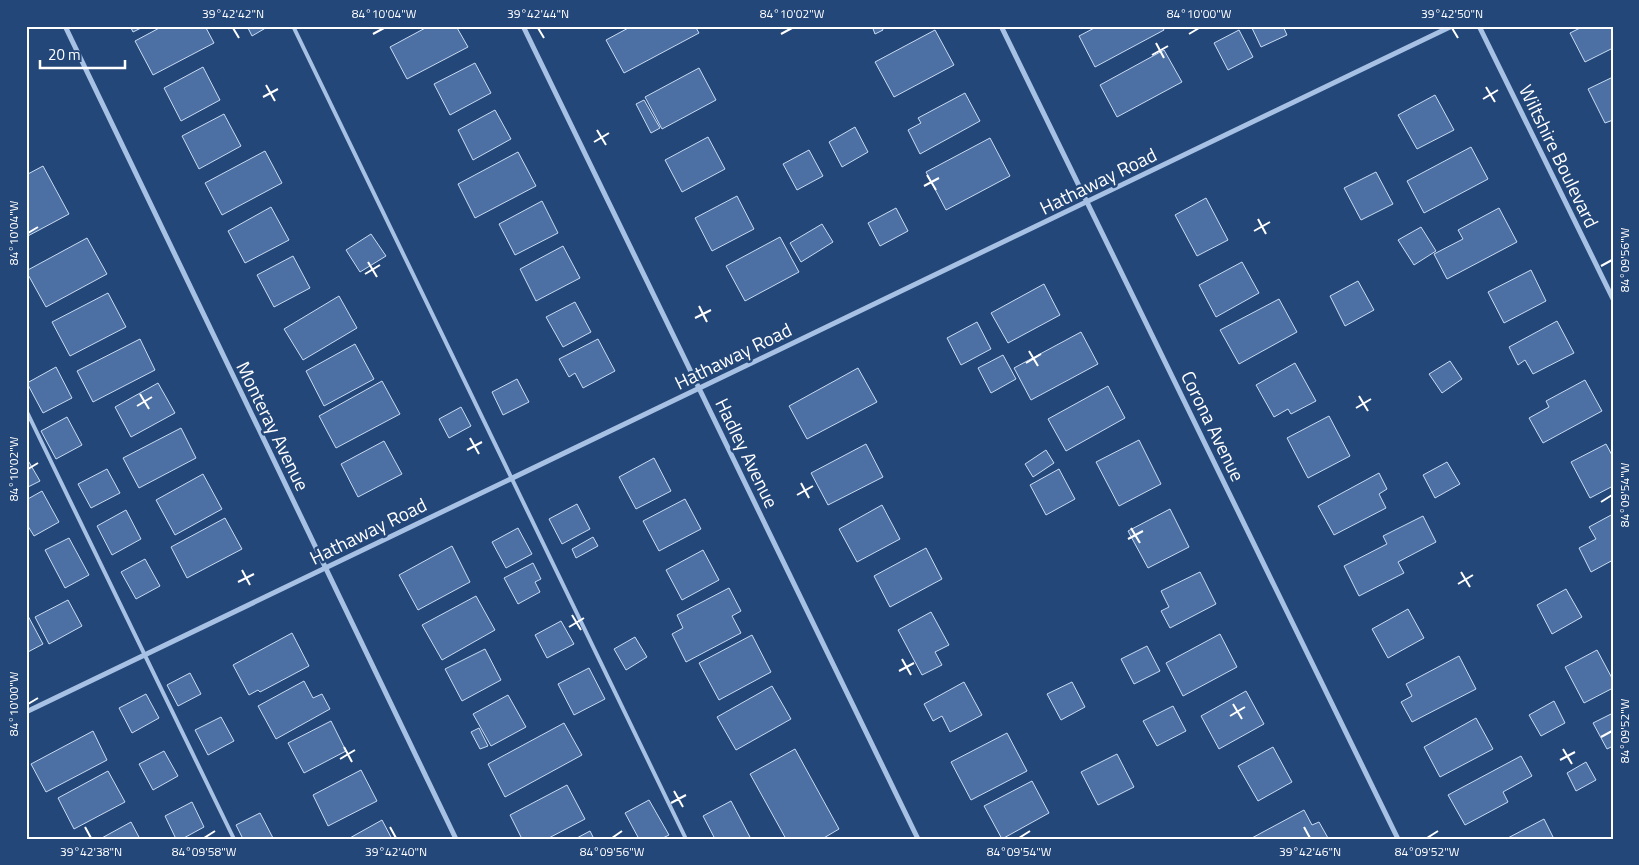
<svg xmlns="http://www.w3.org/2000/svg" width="1639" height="865" viewBox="0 0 1639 865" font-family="'Titillium Web',sans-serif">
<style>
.building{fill:#4c70a3;stroke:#c9dbf3}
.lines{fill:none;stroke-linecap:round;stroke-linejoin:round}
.service{stroke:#a7c1e4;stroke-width:4}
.minor{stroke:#a7c1e4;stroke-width:5}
.ticks{fill:none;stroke:#fff;stroke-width:2}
.labels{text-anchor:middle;stroke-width:5;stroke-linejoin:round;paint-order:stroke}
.street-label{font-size:19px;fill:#fff;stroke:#244779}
.neatline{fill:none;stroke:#fff;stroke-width:2}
.ticks-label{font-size:12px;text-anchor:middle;fill:#fff}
</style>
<rect width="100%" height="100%" fill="#244779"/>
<g class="building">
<polygon points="130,26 145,26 133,32"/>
<polygon points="163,26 205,26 214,43 153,75 135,41"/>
<polygon points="247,26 269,26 252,36"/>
<polygon points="429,26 456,26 468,47 407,79 390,47"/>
<polygon points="632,26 695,26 699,33 624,73 606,40"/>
<polygon points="872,26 881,26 883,30 875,34"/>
<polygon points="1098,26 1162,26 1164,30 1095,67 1079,36"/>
<polygon points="1251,26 1283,26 1287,35 1261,47"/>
<polygon points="1584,26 1613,26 1613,48 1585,62 1570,33"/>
<polygon points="935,30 954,65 894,97 875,62"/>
<polygon points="1239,30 1253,57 1228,70 1214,43"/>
<polygon points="1164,50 1182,82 1117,117 1100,85"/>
<polygon points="475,63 491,93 450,115 434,84"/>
<polygon points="203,67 220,100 181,121 164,88"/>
<polygon points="699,68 716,100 662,129 645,97"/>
<polygon points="1613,77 1613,120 1605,123 1588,89"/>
<polygon points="965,93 980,121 920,154 908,130 921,123 918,118"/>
<polygon points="1435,95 1454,130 1417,149 1398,115"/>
<polygon points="644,100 660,128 651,133 636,104"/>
<polygon points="495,110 511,139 473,160 458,130"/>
<polygon points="224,114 241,146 199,169 182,136"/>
<polygon points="855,127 868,152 842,167 829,142"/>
<polygon points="708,137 725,169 682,192 665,160"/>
<polygon points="990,138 1010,176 946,210 926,172"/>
<polygon points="1471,147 1488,179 1424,213 1407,181"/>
<polygon points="809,150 823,176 797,190 783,164"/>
<polygon points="265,151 282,183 222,215 205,183"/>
<polygon points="518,152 536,186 475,218 458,184"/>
<polygon points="43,166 69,214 26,237 26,175"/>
<polygon points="1376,172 1393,204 1361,220 1344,188"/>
<polygon points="737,196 754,229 712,251 695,218"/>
<polygon points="1206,198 1228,240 1197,256 1175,215"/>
<polygon points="542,201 558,233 515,255 499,224"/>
<polygon points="271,207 289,240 245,263 228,231"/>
<polygon points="896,208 908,231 880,246 868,223"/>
<polygon points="1499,208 1517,242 1447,279 1434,254 1463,239 1458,230"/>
<polygon points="822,224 833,242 801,262 790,243"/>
<polygon points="1421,227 1436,251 1414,265 1398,240"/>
<polygon points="371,234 386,256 360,272 346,250"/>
<polygon points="780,237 799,272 745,301 726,266"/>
<polygon points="87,238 107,274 46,307 26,271"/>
<polygon points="563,246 580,278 536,301 520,269"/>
<polygon points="293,256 310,288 274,307 257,275"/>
<polygon points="1242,262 1259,293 1216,317 1199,285"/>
<polygon points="1531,270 1546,301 1504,323 1488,292"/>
<polygon points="1358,281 1374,310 1345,326 1330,296"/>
<polygon points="1044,284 1060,315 1008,343 991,313"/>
<polygon points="108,293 126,327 70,356 52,322"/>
<polygon points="339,296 357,328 303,360 284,329"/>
<polygon points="1279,299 1297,332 1239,364 1220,330"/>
<polygon points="575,302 591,332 563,347 546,317"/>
<polygon points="1557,321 1574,353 1533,374 1525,360 1518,365 1509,347"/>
<polygon points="977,322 991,349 961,365 947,338"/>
<polygon points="1081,332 1098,364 1031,400 1014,368"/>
<polygon points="140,339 155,370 93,402 77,371"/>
<polygon points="598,339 615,371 583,388 575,373 569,377 559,359"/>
<polygon points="355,344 374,379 324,406 306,371"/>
<polygon points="1003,355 1016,379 991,393 978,368"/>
<polygon points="1450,361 1462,379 1442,393 1429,374"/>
<polygon points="1295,363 1316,401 1291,414 1288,409 1274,417 1256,385"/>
<polygon points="56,367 72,398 43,413 27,383"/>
<polygon points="858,368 877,402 807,439 789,406"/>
<polygon points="517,379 529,402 503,415 492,392"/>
<polygon points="1585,380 1602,411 1543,443 1529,418 1549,407 1546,401"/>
<polygon points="382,381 400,414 336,448 319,416"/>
<polygon points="158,383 175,413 131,437 115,407"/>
<polygon points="1108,386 1125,418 1066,451 1048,419"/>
<polygon points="461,407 471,426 449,438 439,419"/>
<polygon points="1329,416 1350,456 1308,478 1287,438"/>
<polygon points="67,417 82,445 56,459 41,431"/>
<polygon points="181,428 196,458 139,488 123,458"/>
<polygon points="1139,440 1161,484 1119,506 1096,462"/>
<polygon points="384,441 402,474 358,497 341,464"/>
<polygon points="866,444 883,477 828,505 811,473"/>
<polygon points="1606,444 1613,457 1613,486 1590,498 1571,462"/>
<polygon points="1046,450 1054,463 1033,477 1025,464"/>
<polygon points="26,457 40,481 26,488"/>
<polygon points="654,458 671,491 636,509 619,477"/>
<polygon points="1447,462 1460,484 1435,498 1423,475"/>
<polygon points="107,469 120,493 91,508 78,484"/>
<polygon points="1059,469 1075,499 1046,515 1030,485"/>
<polygon points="1379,473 1387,489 1379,494 1386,508 1334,535 1318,506"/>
<polygon points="203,474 222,509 175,535 156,500"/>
<polygon points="42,491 59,522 34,536 26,523 26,500"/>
<polygon points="685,499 701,529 659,551 643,521"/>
<polygon points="577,504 590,529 562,544 549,519"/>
<polygon points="882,505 900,539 857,562 839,529"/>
<polygon points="1170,509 1189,547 1148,568 1128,531"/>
<polygon points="126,510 141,539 112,555 97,526"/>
<polygon points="1613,514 1613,560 1591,572 1579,548 1596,539 1589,527"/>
<polygon points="1423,516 1436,542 1398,562 1404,573 1359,596 1344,566 1387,544 1383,536"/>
<polygon points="225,518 242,549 187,578 171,547"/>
<polygon points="518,528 532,554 506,568 492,542"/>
<polygon points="593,537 598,546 576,558 572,549"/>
<polygon points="69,538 89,575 65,588 45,550"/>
<polygon points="452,546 470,582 418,610 399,575"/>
<polygon points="926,548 942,579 890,607 874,576"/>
<polygon points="703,550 719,580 682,600 666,570"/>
<polygon points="145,559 160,586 136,599 121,572"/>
<polygon points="533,563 541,579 535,582 540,592 518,604 504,578"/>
<polygon points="1200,572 1216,604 1170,628 1161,611 1169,607 1161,591"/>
<polygon points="729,588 741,611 732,616 741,633 686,662 672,634 683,628 677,615"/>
<polygon points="1566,589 1582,617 1552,634 1537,605"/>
<polygon points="476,596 495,630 442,660 422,625"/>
<polygon points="68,600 82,626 49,644 35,617"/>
<polygon points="1408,609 1424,638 1388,658 1372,629"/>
<polygon points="931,612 949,645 935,652 942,665 922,675 898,630"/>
<polygon points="27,614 43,644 26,653 26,615"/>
<polygon points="561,621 574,644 547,658 535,635"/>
<polygon points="292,633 309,666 260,692 258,690 249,695 233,665"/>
<polygon points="1220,634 1237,667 1183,696 1166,663"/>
<polygon points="752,635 771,672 719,700 699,663"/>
<polygon points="635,637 647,657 626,670 614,649"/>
<polygon points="1147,646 1160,671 1134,684 1121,659"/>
<polygon points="485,649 501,680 462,701 445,669"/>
<polygon points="1597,650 1613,680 1613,688 1584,703 1565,667"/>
<polygon points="1459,656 1476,689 1412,722 1401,702 1412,696 1406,684"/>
<polygon points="589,668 605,699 574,715 558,684"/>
<polygon points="190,673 201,694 178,706 167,685"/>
<polygon points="304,681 313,698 322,694 330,709 276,739 258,706"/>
<polygon points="964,682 982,715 950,732 942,716 933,721 924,704"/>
<polygon points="1072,682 1085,707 1061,720 1047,694"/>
<polygon points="772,686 791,719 736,750 717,717"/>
<polygon points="1246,691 1264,724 1219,749 1201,716"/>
<polygon points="146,694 159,718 132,733 119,708"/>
<polygon points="508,695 526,727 491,746 473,714"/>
<polygon points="1554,701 1565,723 1541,736 1529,715"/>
<polygon points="1173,706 1186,731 1157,746 1143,721"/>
<polygon points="1613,713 1613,746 1607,749 1593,723"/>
<polygon points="221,717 234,741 208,755 195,730"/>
<polygon points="1476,718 1493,749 1440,777 1424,747"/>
<polygon points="331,721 346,751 304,773 288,743"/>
<polygon points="564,723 582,755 505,797 488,764"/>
<polygon points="479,728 488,746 480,749 471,732"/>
<polygon points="93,731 107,760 46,792 31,764"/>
<polygon points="1007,733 1027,771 971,800 951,762"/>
<polygon points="1273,747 1292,782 1258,801 1238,766"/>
<polygon points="795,749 839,829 822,839 786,839 750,774"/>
<polygon points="164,751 178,776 153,790 139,764"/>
<polygon points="1117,754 1134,787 1098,805 1081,772"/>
<polygon points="1521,756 1532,776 1503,792 1508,802 1465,825 1448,795"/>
<polygon points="1586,762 1596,780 1576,791 1567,773"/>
<polygon points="361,770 377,801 328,826 313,795"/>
<polygon points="108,771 125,802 74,829 58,798"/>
<polygon points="1032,781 1049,813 1002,839 984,806"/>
<polygon points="567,785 585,819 547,839 522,839 510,815"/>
<polygon points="649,800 669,835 661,839 639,839 625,813"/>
<polygon points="731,801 751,839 715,839 703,816"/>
<polygon points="192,802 204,827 182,839 176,839 165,816"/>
<polygon points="1304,810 1312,825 1319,822 1328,838 1250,839"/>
<polygon points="260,813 273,838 243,839 236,825"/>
<polygon points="1544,819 1554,839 1506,839"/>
<polygon points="382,820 392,839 348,839"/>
<polygon points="131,822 140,839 100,839"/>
<polygon points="590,831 594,839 575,839"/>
</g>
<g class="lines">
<g class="service">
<polyline points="293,26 686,839"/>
<polyline points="26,410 234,839"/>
</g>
<g class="minor">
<polyline points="65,26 456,839"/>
<polyline points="523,26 918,839"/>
<polyline points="1001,26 1398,839"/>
<polyline points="1479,26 1613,299"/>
<polyline points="26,712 1452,26"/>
</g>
</g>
<path class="ticks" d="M233,28l6,10M538,28l6,10M1452,28l6,10M373,34l11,-6M781,34l11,-6M1189,34l10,-6M1156,43l8,15M1152,55l16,-9M266,85l9,16M1486,87l9,15M263,97l15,-8M1483,99l15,-9M597,130l9,15M594,142l15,-9M927,175l9,15M924,186l15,-8M1258,219l8,15M1254,231l16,-9M28,233l10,-6M368,262l9,15M1601,266l11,-6M365,274l15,-9M699,306l8,16M695,318l16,-8M1029,351l9,15M1026,363l15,-9M140,394l9,15M1359,396l9,15M137,406l15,-9M1356,408l15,-9M470,438l9,16M467,450l15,-8M28,469l10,-6M801,483l8,15M797,495l16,-9M1601,502l11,-7M1131,528l9,15M1128,539l15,-8M242,570l8,15M1461,572l9,15M238,582l16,-8M1458,584l15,-9M572,615l9,15M569,627l15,-9M902,659l9,16M899,671l15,-8M28,704l10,-6M1233,704l9,15M1230,716l15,-9M1601,737l11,-6M344,747l8,15M1563,749l9,15M340,759l15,-9M1560,760l15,-8M674,791l9,16M671,803l15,-8M85,827l6,11M390,827l6,11M1304,827l6,11M204,838l11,-7M612,838l10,-7M1019,838l11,-7M1427,838l11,-7"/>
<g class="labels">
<g class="street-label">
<text transform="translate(1559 156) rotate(64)" y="7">Wiltshire Boulevard</text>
<text transform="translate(1098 181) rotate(-26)" y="7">Hathaway Road</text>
<text transform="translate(733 356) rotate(-26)" y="7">Hathaway Road</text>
<text transform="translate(273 426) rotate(64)" y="7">Monteray Avenue</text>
<text transform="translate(1213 426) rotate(64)" y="7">Corona Avenue</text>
<text transform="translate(747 453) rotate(64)" y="7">Hadley Avenue</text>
<text transform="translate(368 531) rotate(-26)" y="7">Hathaway Road</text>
</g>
</g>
<rect width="1639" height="865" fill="none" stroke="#244779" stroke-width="55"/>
<path d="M40 60v8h85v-8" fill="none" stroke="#ffffff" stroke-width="2.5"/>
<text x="48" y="60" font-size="15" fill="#ffffff" stroke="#244779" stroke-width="4" paint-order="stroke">20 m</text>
<rect x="28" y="28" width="1584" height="810" class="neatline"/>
<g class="ticks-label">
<text x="233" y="18">39°42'42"N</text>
<text x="384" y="18">84°10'04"W</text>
<text x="538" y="18">39°42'44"N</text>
<text x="792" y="18">84°10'02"W</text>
<text x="1199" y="18">84°10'00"W</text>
<text x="1452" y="18">39°42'50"N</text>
<text transform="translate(14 233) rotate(-90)" y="4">84°10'04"W</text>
<text transform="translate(1625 260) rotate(-90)" y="4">84°09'56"W</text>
<text transform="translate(14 469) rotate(-90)" y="4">84°10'02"W</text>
<text transform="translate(1625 495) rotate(-90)" y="4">84°09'54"W</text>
<text transform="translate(14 704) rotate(-90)" y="4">84°10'00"W</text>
<text transform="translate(1625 731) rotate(-90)" y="4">84°09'52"W</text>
<text x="91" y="856">39°42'38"N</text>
<text x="204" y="856">84°09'58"W</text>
<text x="396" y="856">39°42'40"N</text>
<text x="612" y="856">84°09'56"W</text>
<text x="1019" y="856">84°09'54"W</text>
<text x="1310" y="856">39°42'46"N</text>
<text x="1427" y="856">84°09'52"W</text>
</g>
</svg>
